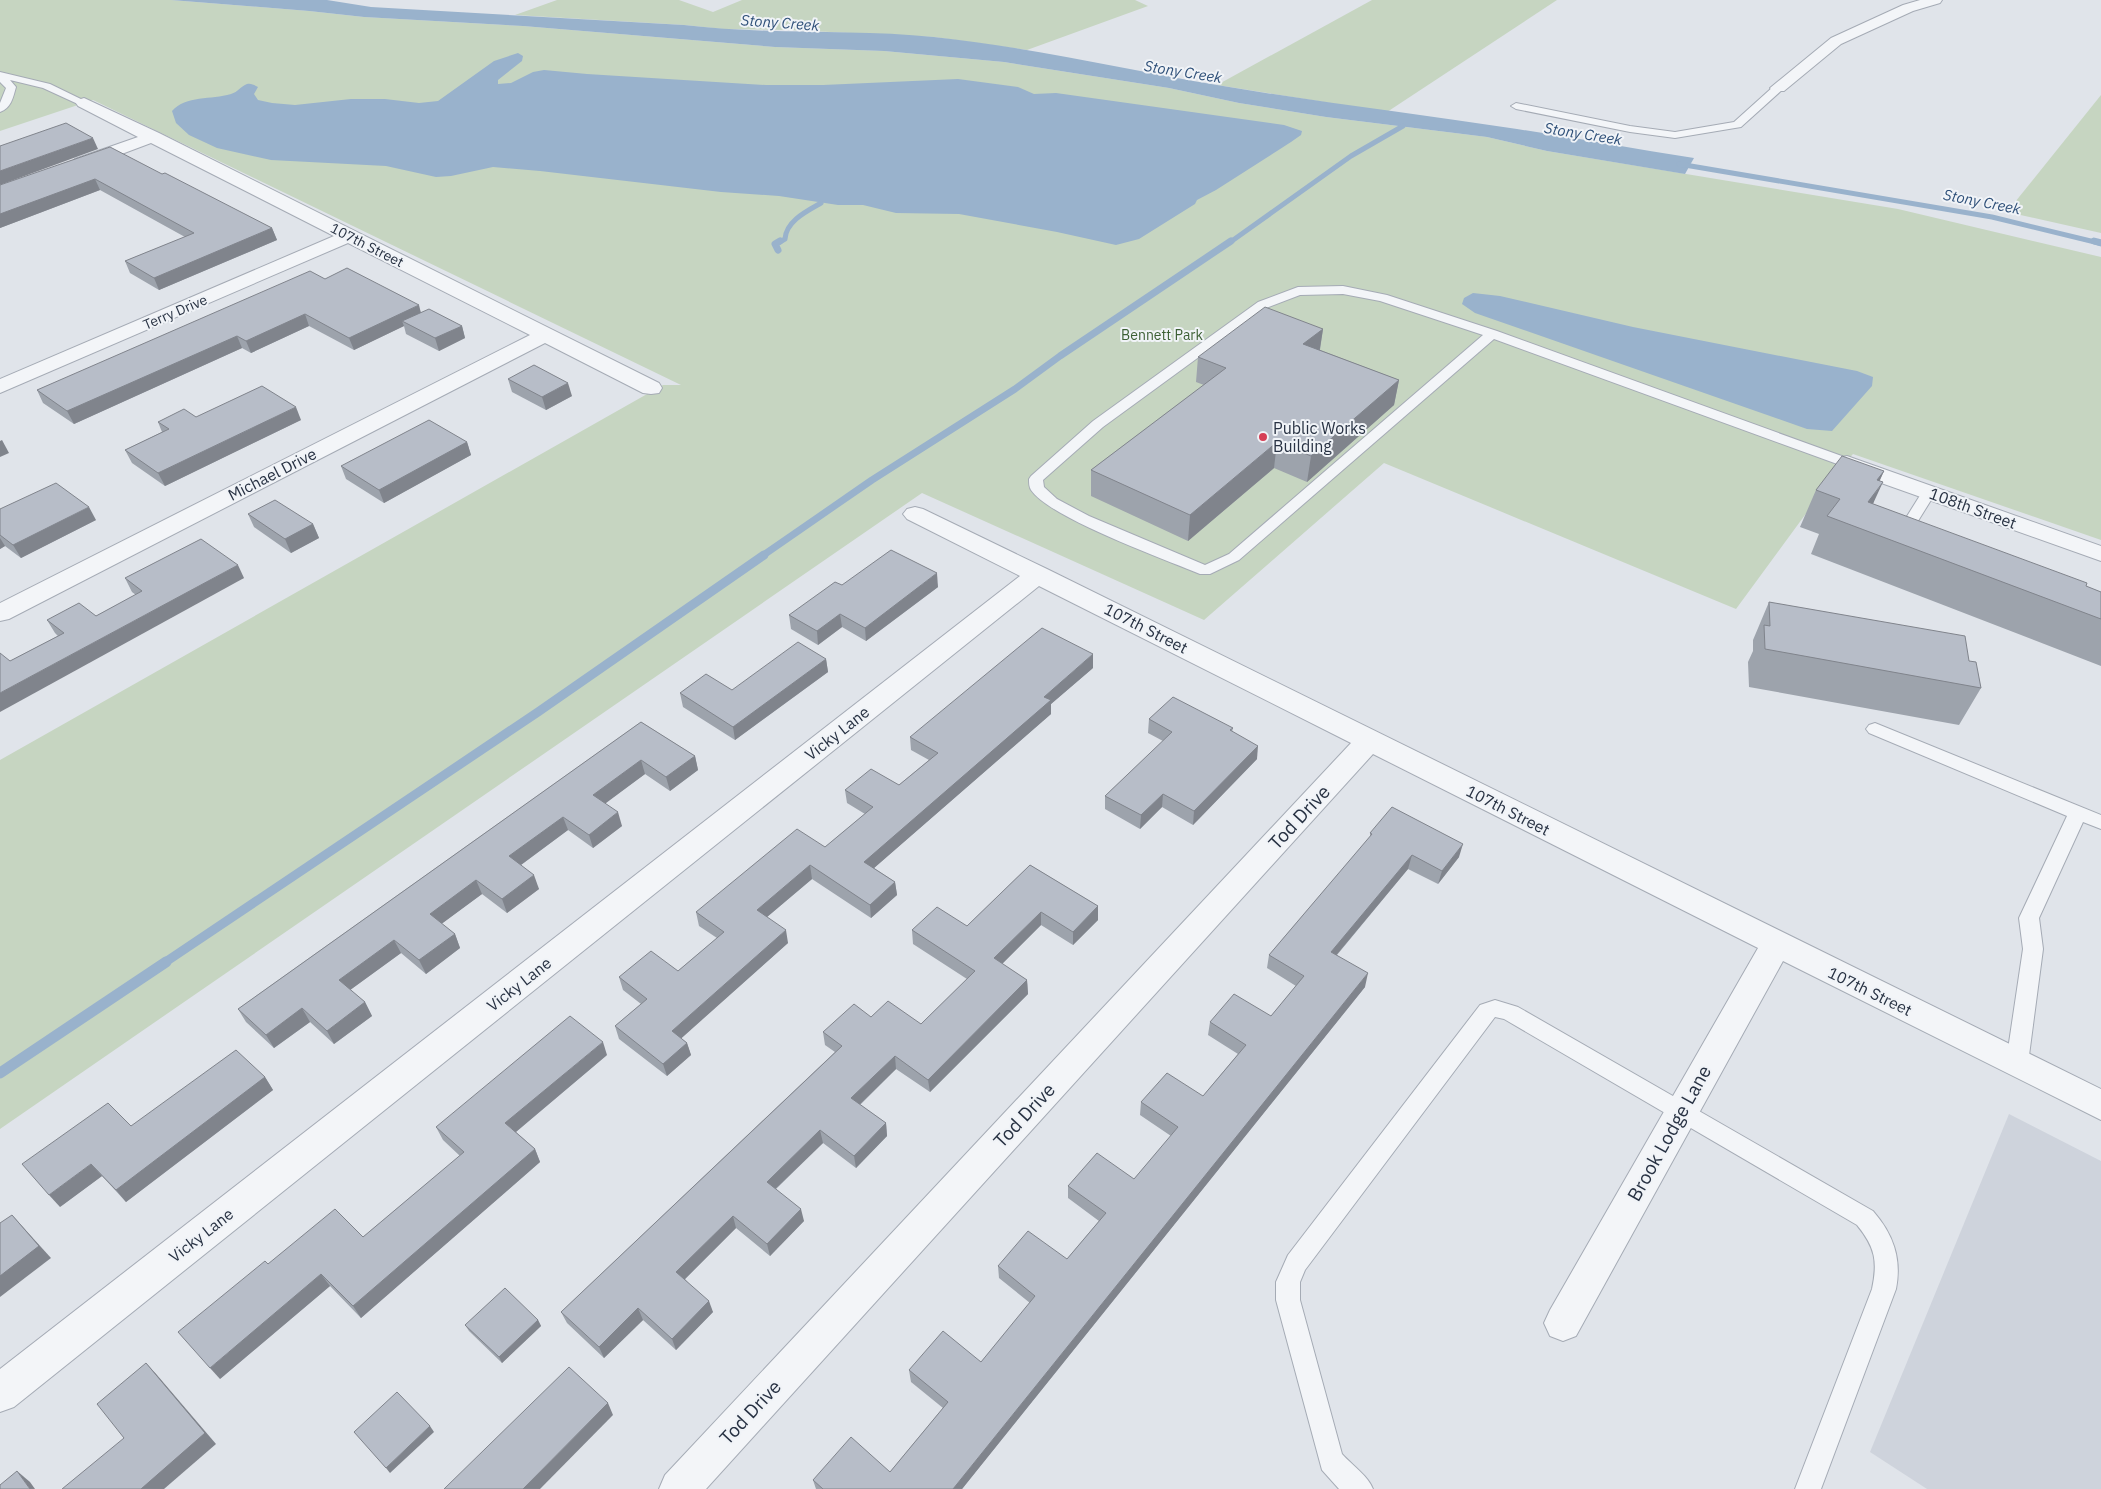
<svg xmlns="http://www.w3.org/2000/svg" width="2101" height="1489" viewBox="0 0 2101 1489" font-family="'IBM Plex Sans',sans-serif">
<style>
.built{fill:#ced3dc}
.green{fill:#c6d5c1}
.water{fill:#99b2cc}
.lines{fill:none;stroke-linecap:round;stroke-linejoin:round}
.stream-far3{stroke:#99b2cc;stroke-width:5}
.stream-far2{stroke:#99b2cc;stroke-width:7}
.stream-far1{stroke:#99b2cc;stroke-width:9}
.stream{stroke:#99b2cc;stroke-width:11}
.service-casing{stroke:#a5abb5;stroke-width:2}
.minor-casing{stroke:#a5abb5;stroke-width:2}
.service{fill:#f3f5f8;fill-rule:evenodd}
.minor{fill:#f3f5f8;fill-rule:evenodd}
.wall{fill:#9da3ac}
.shaded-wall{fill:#80848c}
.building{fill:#b7bdc8;stroke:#80848c}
.poi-dot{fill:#d63e55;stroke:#f0f3f7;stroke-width:2}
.labels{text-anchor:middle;stroke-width:4;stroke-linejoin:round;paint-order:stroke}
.far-street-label{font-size:14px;fill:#283243;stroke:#f0f3f7}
.far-park-label{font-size:14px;fill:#3c5f34;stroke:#f0f3f7}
.far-water-label{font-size:15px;font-style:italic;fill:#2f5079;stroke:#f0f3f7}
.poi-label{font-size:16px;fill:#283243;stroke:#f0f3f7;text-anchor:start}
.street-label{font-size:16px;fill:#283243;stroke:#f0f3f7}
.near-street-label{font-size:19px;fill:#283243;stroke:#f0f3f7}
</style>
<rect width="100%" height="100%" fill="#e0e4ea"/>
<polygon class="built" points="2009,1114 2101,1161 2101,1489 1927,1489 1870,1452"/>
<g class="green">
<polygon points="0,0 171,0 309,11 364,17 523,26 775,47 884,51 1004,62 1169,88 1239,103 1326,117 1487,137 1547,151 1898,209 2101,257 2101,540 1853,454 1835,474 1736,609 1384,463 1204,620 922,493 0,1129 0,760 663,385 681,385 93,100 0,131"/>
<polygon points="557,0 679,0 713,12 742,0 1135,0 1148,6 1027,50 934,37 789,30 723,29 684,25 515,15"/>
<polygon points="1372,0 1557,0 1387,112 1217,85"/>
<polygon points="2101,95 2101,233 2007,212"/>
</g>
<g class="water">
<path d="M171,0h156l44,7 313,18c83,10 167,4 250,12 95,10 189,32 283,48 100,17 200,29 300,44 59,9 118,20 177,29l-9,16 -138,-23 -60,-14 -161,-20 -87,-14 -70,-15 -165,-26 -120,-11 -109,-4 -252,-21 -159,-9 -55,-6z"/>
<path d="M518,53l5,3 -1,5 -24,19v4l13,-1 22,-11 11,-2 43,4 179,11h57l135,-6 60,8 16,7 22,-1 228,32 18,6 -1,4 -10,7 -75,48 -19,10 -2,4 -56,35 -23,6 -59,-13 -98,-18 -63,-1 -33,-8h-25l-59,-9 -58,-4 -181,-21 -47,-4 -42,9 -15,1 -50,-11 -115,-6 -54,-12 -28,-13 -13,-12 -4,-12c14,-16 39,-11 59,-17 7,-2 10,-8 16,-10 4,-1 7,1 11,3l-4,7 4,6 14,3 23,2 56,-6h34l34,4 19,-2 56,-40z"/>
<polygon points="1473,293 1500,296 1633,327 1857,371 1873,377 1872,386 1832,431 1807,429 1475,313 1462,304 1464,298"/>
</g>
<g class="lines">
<g class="stream-far3">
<polyline points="1679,164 1992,217 2099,243"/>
<path d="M778,243l7,-4c1,-18 22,-28 36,-36"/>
<polyline points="1229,243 1351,156 1403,126"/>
</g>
<g class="stream-far2">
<polyline points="2094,241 2101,243"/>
<polyline points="778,250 775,244 780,241"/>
<polyline points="762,556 872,480 1015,389 1060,356 1231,241"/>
</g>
<polyline class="stream-far1" points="164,963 538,712 764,555"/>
<polyline class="stream" points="0,1073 166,962"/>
<defs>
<g id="service">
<path d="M0,72l50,12 39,19 -5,3 -4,-1 -37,-17 -33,-8 6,7c-3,11 -5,21 -16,25v-9l6,-15 -6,-6z"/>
<polygon points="1778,85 1782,86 1782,90 1741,127 1675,138 1630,132 1516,109 1511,106 1516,103 1630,126 1675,132 1734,122 1774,86"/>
<path d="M1343,286l44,9 110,36 353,128 2,3 -2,3h-10l-346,-126 -255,221 -29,14h-10c-36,-15 -150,-56 -169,-84 -2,-3 -2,-7 -2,-11l2,-3 62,-55 165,-119 40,-15zM1343,294l37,7 103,34 -254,219 -24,11 -116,-49 -32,-17 -13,-12 -1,-7 60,-53 163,-119 34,-13z"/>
<polygon points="1929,488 1934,489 1936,492 1918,521 1918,533 1922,538 1919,541 1909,541 1902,534 1904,521 1924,489"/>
<polygon points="1875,723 2101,815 2101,829 2083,822 2039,918 2043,949 2028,1063 2024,1069 2017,1072 2010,1069 2006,1063 2023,949 2019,918 2067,816 1869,733 1866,729 1869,725"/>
<path d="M1495,1000l23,7 355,204c20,23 29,47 23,78l-75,200h-26l77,-200c6,-28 3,-42 -15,-64l-353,-206 -9,-2 -190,253 -5,12v18l42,154c10,11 26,22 31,35h-34l-17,-19 -46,-170v-18l12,-27 192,-250z"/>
</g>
<g id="minor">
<polygon points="1920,0 1942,0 1940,3 1913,11 1841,44 1784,91 1772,91 1770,88 1831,38 1903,5"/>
<polygon points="84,98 159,133 659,383 662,388 659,393 651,394 643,393 545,343 9,619 0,621 0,603 530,335 348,243 0,393 0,379 334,236 151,143 87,167 81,168 75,167 72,163 75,159 138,137 78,106 76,103 78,100"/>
<polygon points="1847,456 2101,546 2101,561 1839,468 1836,463 1839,458"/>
<polygon points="915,507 923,509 1047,569 2101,1089 2101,1120 1783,961 1576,1336 1563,1341 1550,1336 1544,1323 1550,1310 1758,948 1373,754 706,1489 659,1489 665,1475 1351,743 1039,586 14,1407 0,1412 0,1369 1020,576 907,519 903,514 907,509"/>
</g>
</defs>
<use href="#service" class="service-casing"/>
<use href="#minor" class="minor-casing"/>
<use href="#service" class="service"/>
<use href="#minor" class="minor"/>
</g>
<g class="wall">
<polygon points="162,174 272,228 277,240 159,290 130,273 125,261 185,237 100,190 0,228 0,185"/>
<polygon points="325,279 421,312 462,326 465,338 439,351 406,334 404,326 354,350 309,326 251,353 242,348 74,424 43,403 37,390"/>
<polygon points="1323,329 1320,350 1399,380 1394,405 1307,482 1274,468 1188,541 1091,496 1091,470 1204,385 1196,382 1198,357"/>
<polygon points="508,379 572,396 546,410 512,392"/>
<polygon points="196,417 301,420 165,486 132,463 125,450 162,432 158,422"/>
<polygon points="467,442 471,455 384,503 346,479 341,466"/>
<polygon points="1884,471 1879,481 1873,504 2101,592 2101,666 1811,554 1819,534 1800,527 1816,490"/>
<polygon points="0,509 96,520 21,558 5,546 0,549"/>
<polygon points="248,514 313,524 319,538 291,553 254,527"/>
<polygon points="125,578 244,578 10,661 58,636 55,633 47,620 96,616 136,595 132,592"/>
<polygon points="842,585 938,587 866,641 842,627 818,645 791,629 789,615"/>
<polygon points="1769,602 1969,661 1981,688 1959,725 1749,687 1748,662 1753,651 1753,640"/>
<polygon points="826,659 828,672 735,740 683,707 680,693 732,690"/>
<polygon points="1093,668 1051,704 1051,714 874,868 895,882 897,895 871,918 812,879 767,917 788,943 681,1038 687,1043 691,1055 667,1076 619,1039 615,1026 641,1004 623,990 619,977 678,971 717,938 699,926 696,912 825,847 865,814 847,803 845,790 899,785 929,760 911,750 910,737"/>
<polygon points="1149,719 1233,728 1232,732 1257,759 1193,825 1162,807 1140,829 1105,809 1105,796 1163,741 1148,733"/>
<polygon points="641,722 695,756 698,770 670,791 645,774 605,803 622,826 593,848 568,830 521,865 539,889 507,913 482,894 441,924 455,934 460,948 426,974 401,953 350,990 365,1002 372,1016 334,1044 310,1022 274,1048 246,1022 238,1009"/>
<polygon points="1370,833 1459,857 1438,884 1408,869 1337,955 1365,987 962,1489 816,1489 813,1480 890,1472 943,1408 911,1382 909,1370 981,1362 1030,1303 999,1278 998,1266 1067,1259 1099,1221 1068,1198 1068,1186 1134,1179 1171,1136 1140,1115 1141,1102 1203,1096 1238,1054 1208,1035 1210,1022 1271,1016 1296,986 1267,968 1269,955 1370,837"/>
<polygon points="1030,865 1098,906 1098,920 1073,945 1041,925 1002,964 1027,980 1028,994 930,1092 896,1069 860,1105 886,1123 887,1136 856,1168 823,1143 776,1189 804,1221 770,1256 736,1228 685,1279 713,1312 676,1350 643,1320 604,1358 567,1323 561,1312 835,1052 825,1045 823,1032 871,1017 921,1024 967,979 913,944 912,930 967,926"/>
<polygon points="607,1055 516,1132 535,1149 540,1162 361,1318 330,1286 220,1379 268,1264 363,1237 460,1156 443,1140 436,1127"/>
<polygon points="265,1077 273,1090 126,1202 102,1176 60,1207 131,1126"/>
<polygon points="538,1320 541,1326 502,1363 469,1331 465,1325"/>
</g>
<g class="shaded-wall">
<polygon points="93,138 98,149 0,185 0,171"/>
<polygon points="95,179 100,190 0,228 0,214"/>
<polygon points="272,228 277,240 159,290 154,278"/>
<polygon points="419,305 422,317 402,321 404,326 354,350 349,338"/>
<polygon points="305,314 309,326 251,353 246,341"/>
<polygon points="462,326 465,338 439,351 435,338"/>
<polygon points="1323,329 1319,354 1303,344"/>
<polygon points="237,336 242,348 74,424 67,411"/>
<polygon points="1399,380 1394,405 1307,482 1311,456"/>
<polygon points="568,383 572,396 546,410 542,397"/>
<polygon points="296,407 301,420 165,486 158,473"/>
<polygon points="2,440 9,453 0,457 0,441"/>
<polygon points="467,442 471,455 384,503 379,490"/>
<polygon points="1277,442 1274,468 1188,541 1190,515"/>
<polygon points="1884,471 1873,496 1883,482 1866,519 1857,527 1877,480"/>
<polygon points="89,507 96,520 21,558 13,545"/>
<polygon points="313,524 319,538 291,553 285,539"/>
<polygon points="0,538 5,546 0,549"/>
<polygon points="238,565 244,578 0,712 0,693"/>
<polygon points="937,573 938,587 866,641 865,628"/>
<polygon points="840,614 842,627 818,645 817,631"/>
<polygon points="1093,654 1093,668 1051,704 1051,714 866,875 864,862 1044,697"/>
<polygon points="826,659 828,672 735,740 733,727"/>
<polygon points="1258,746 1257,759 1193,825 1194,811"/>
<polygon points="695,756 698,770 670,791 666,777"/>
<polygon points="641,760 645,774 598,809 593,795"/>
<polygon points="1163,794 1162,807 1140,829 1141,815"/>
<polygon points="618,812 622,826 593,848 589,835"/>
<polygon points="563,817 568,830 514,870 509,856"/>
<polygon points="1463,844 1459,857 1438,884 1442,871"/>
<polygon points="1412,855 1408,869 1328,965 1331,952"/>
<polygon points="810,865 812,879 760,923 757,910"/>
<polygon points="534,875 539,889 507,913 502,899"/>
<polygon points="476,880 482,894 436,928 430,914"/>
<polygon points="895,882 897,895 871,918 870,905"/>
<polygon points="1098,906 1098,920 1073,945 1073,932"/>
<polygon points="1041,912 1041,925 994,972 994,958"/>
<polygon points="786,930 788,943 675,1044 672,1031"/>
<polygon points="455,934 460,948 426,974 419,960"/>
<polygon points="394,940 401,953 346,993 339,980"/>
<polygon points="1368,973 1365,987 962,1489 953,1489"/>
<polygon points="1027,980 1028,994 930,1092 928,1080"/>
<polygon points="365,1002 372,1016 334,1044 327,1031"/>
<polygon points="302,1008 310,1022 274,1048 266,1035"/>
<polygon points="603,1042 607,1055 511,1136 505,1123"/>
<polygon points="687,1043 691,1055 667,1076 663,1064"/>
<polygon points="895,1056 896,1069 853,1111 851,1098"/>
<polygon points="265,1077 273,1090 126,1202 116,1190"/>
<polygon points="886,1123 887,1136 856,1168 854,1156"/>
<polygon points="820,1130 823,1143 770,1194 767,1182"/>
<polygon points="535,1149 540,1162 361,1318 353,1306"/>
<polygon points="91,1164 102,1176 60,1207 49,1195"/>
<polygon points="801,1209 804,1221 770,1256 767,1244"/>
<polygon points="12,1215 51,1258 0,1297 0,1276"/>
<polygon points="733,1216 736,1228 680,1284 676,1272"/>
<polygon points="321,1274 330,1286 220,1379 210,1368"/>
<polygon points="709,1301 713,1312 676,1350 672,1339"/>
<polygon points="638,1308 643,1320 604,1358 599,1347"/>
<polygon points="538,1320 541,1326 502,1363 499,1357"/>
<polygon points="146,1363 157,1375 216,1444 164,1489 141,1489"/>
<polygon points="608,1403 613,1415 540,1489 523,1489"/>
<polygon points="430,1426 434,1432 390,1473 386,1468"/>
<polygon points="17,1471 30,1482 35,1489 30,1489"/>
</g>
<g class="building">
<polygon points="66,123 93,138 0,171 0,146"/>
<polygon points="110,147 162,174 165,173 272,228 154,278 125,261 194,233 95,179 0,214 0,185"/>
<polygon points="347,268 419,305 349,338 305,314 246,341 237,336 67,411 37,390 310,271 325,279"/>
<polygon points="1265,307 1323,329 1303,344 1399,380 1311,456 1277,442 1190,515 1091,470 1226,368 1198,357"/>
<polygon points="429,309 462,326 435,338 402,321"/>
<polygon points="534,365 568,383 542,397 508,379"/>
<polygon points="262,386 296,407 158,473 125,450 169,429 158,422 184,409 196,417"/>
<polygon points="429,420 467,442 379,490 341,466"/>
<polygon points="1842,456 1884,471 1877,480 1883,482 1868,502 2087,583 2086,586 2101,592 2101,619 1827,516 1840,499 1816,490"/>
<polygon points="56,483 89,507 13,545 0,535 0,509"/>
<polygon points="275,500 313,524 285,539 248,514"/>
<polygon points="201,539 238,565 0,693 0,653 10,661 64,633 47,620 79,603 96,616 142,591 125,578"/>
<polygon points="891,550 937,573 865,628 840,614 817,631 789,615 835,582 842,585"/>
<polygon points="1769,602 1965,636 1969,661 1976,662 1981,688 1765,649 1764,625 1770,626"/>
<polygon points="1042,628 1093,654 1044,697 1051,700 864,862 895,882 870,905 810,865 757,910 786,930 672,1031 687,1043 663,1064 615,1026 647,999 619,977 651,951 678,971 724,932 696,912 797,829 825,847 873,807 845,790 871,769 899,785 938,753 910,737"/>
<polygon points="798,642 826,659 733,727 680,693 706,674 732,690"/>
<polygon points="1173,697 1233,728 1230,730 1258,746 1194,811 1163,794 1141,815 1105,796 1172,732 1149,719"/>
<polygon points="641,722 695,756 666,777 641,760 593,795 618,812 589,835 563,817 509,856 534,875 502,899 476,880 430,914 455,934 419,960 394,940 339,980 365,1002 327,1031 302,1008 266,1035 238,1009"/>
<polygon points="1392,807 1463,844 1442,871 1412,855 1331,952 1368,973 953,1489 823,1489 813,1480 851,1437 890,1472 948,1402 909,1370 943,1331 981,1362 1035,1296 998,1266 1028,1231 1067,1259 1106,1213 1068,1186 1097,1153 1134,1179 1178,1127 1141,1102 1167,1073 1203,1096 1246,1045 1210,1022 1234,994 1271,1016 1304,976 1269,955 1372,834 1370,833"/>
<polygon points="1030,865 1098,906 1073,932 1041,912 994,958 1027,980 928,1080 895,1056 851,1098 886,1123 854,1156 820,1130 767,1182 801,1209 767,1244 733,1216 676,1272 709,1301 672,1339 638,1308 599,1347 561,1312 842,1046 823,1032 854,1004 871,1017 888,1001 921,1024 975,971 912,930 937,907 967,926"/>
<polygon points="570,1016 603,1042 505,1123 535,1149 353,1306 321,1274 210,1368 178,1332 265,1261 268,1264 335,1209 363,1237 464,1152 436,1127"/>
<polygon points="236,1050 265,1077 116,1190 91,1164 49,1195 22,1164 108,1103 131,1126"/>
<polygon points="12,1215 39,1246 0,1276 0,1223"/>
<polygon points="505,1288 538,1320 499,1357 465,1325"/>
<polygon points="146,1363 205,1433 141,1489 62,1489 124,1438 97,1404"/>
<polygon points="569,1367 608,1403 523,1489 444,1489"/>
<polygon points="397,1392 430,1426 386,1468 354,1432"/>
<polygon points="17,1471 30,1489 0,1489 0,1485"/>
</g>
<circle class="poi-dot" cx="1263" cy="437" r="5"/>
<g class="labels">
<g class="far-street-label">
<text transform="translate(367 245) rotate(27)" y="5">107th Street</text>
<text transform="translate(175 312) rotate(-23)" y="5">Terry Drive</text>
</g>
<g class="far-park-label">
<text x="1162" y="340">Bennett Park</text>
</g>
<g class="far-water-label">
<text transform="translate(780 23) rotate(4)" y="5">Stony Creek</text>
<text transform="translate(1183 72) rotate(9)" y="5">Stony Creek</text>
<text transform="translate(1583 134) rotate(9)" y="5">Stony Creek</text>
<text transform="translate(1982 202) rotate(11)" y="5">Stony Creek</text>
</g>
<g class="poi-label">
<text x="1273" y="434">Public Works<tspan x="1273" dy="18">Building</tspan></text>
</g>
<g class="street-label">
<text transform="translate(272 474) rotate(-27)" y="6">Michael Drive</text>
<text transform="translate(1973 508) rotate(20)" y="6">108th Street</text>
<text transform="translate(1146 628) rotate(27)" y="6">107th Street</text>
<text transform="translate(837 733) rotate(-38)" y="6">Vicky Lane</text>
<text transform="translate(1508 810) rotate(27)" y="6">107th Street</text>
<text transform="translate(519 984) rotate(-38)" y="6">Vicky Lane</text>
<text transform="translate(1870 991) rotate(26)" y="6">107th Street</text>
<text transform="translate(201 1235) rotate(-38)" y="6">Vicky Lane</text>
</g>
<g class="near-street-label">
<text transform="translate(1299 817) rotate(-47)" y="7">Tod Drive</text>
<text transform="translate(1024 1115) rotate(-47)" y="7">Tod Drive</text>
<text transform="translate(1669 1133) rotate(-61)" y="7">Brook Lodge Lane</text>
<text transform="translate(750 1412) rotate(-47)" y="7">Tod Drive</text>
</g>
</g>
</svg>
